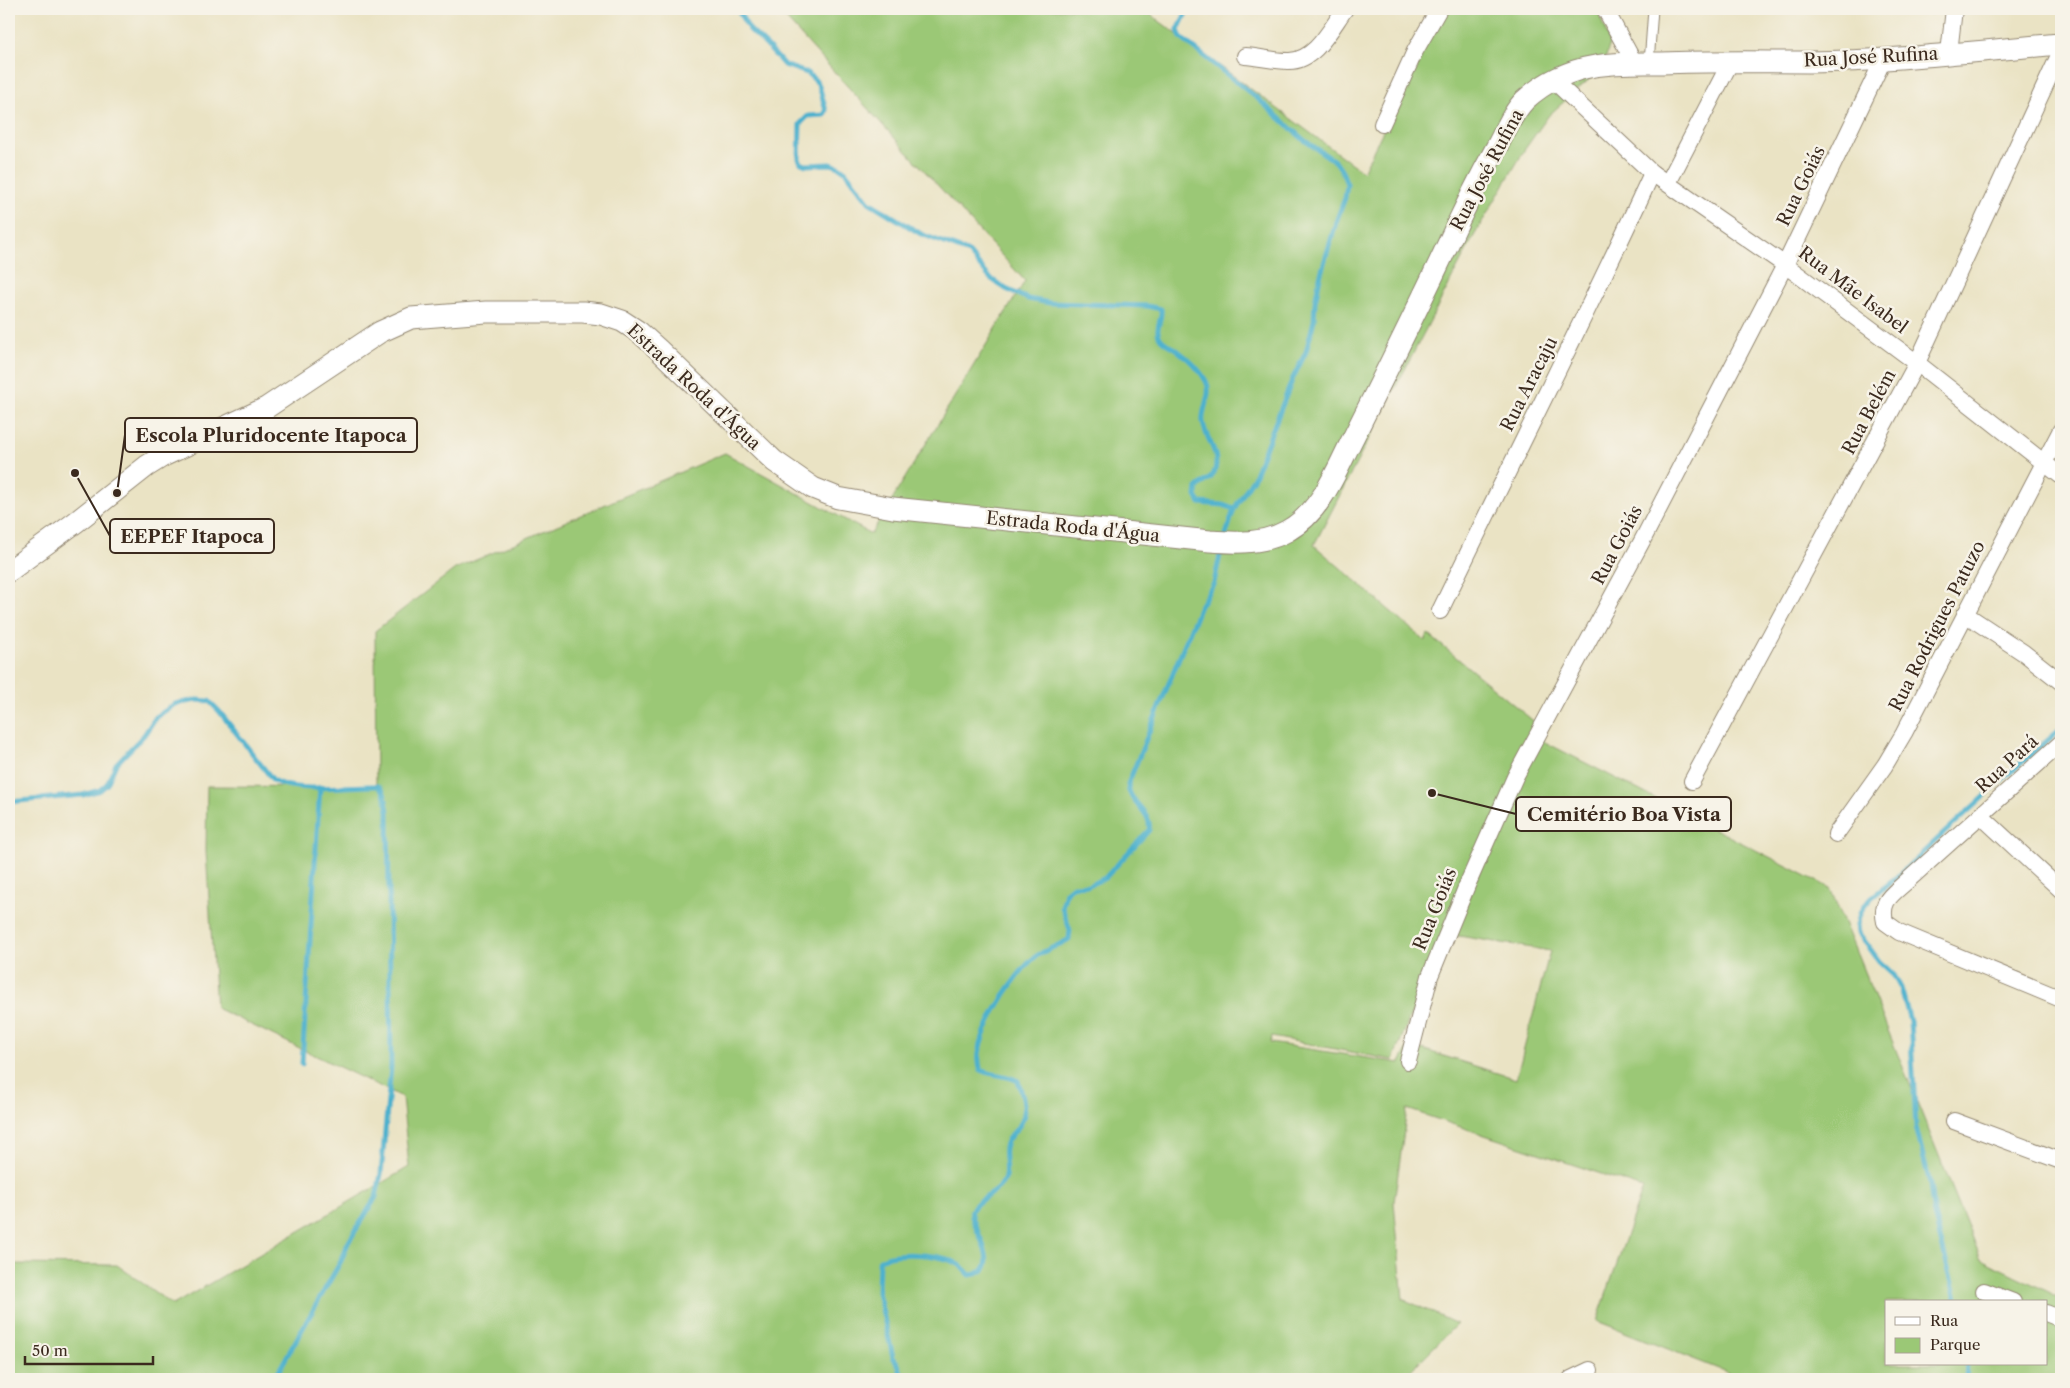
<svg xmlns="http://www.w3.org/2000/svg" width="2070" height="1388" viewBox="0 0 2070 1388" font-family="'Libre Caslon Text',serif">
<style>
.green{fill:#9bc876;stroke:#6b794a;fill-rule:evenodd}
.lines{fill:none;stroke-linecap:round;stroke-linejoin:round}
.stream{stroke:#4eb1cd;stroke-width:5}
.service-casing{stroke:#928671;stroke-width:11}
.minor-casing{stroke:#928671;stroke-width:18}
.tertiary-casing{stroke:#928671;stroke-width:23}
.service{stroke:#fff;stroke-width:9}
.minor{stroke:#fff;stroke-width:16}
.tertiary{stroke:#fff;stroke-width:21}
.labels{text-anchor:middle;stroke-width:5;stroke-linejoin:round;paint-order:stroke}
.street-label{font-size:18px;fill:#3b2a1e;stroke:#f7f3e8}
.leader{fill:none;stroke:#3b2a1e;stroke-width:2}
.callout-dot{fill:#3b2a1e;stroke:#f7f3e8;stroke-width:2}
.callout{fill:#f7f3e8;stroke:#3b2a1e;stroke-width:2}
.callout-label{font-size:19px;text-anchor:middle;font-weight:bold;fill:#3b2a1e}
</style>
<rect width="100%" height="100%" fill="#f7f3e8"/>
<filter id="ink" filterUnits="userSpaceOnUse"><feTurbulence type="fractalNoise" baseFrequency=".02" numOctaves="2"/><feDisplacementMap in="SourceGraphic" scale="10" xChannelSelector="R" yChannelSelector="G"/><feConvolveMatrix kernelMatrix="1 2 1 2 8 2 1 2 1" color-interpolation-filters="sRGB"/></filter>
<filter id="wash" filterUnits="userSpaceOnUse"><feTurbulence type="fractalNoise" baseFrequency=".0096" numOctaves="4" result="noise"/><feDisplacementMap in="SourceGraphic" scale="20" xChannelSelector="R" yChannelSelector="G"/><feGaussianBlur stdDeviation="1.12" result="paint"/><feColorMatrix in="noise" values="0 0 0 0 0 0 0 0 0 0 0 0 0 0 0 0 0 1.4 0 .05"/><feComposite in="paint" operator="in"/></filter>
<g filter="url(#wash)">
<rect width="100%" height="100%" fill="#eae3c4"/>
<path class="green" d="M777,9h366l220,163 79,-163h155l13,34 -7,24 -54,48 -24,34 -51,87 -160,309 111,96 3,-7 109,90 -116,265 -28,71 -121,-23 -2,6 130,20 9,-18 107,34 34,-128 -97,-16 82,-198 295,151 151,371 80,39v81h-317l-147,-58 46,-133 -236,-79 -13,93 9,97 54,25 -55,55h-1393v-115l108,1 56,40 236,-138 -7,-70 -186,-89 -10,-157 1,-65 169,1 -1,-156 80,-62 270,-116 146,81 154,-253zM1886,1302h160v62h-160z"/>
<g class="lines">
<g class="stream">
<path d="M737,9l12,20 18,17 17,19 23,8 8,7 4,5 7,26 -2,4 -16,1 -8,8 -1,35 2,4 5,2 25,-1 8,3 6,4 24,31 52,32 47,18 22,26 16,11 22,10 22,4 97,3 14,3c2,10 -8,21 0,30 4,5 11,7 16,11 12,9 22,18 29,31 7,13 -5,28 -3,41 2,17 17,29 12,48 -2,10 -12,11 -18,18l-1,8 4,7 23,2 11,4"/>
<polyline points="1188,9 1178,30 1181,38 1258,99 1304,140 1336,162 1341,169 1347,184 1345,198 1337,219 1320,277 1315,302 1314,320 1306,352 1293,378 1254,477 1234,509 1225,538"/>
<path d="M9,802l74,-7 17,-5 7,-6 9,-20 28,-29 12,-18 19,-13 22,-4 12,1 10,10 54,69c21,14 78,5 105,6 8,4 8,17 10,25l3,256 -10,107 -5,23 -28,46 -7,18 -67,118"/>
<polyline points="302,1064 320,787"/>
<polyline points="1957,1302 1934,1215 1930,1184 1916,1127 1910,1021 1901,988 1894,975 1879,961 1858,932 1857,925 1860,914 1866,904 1872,897 1890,883 2006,776 2061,729"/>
<path d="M903,1379l-5,-15 -5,-7 -15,-65 1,-31c14,-11 65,-7 79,3 5,2 8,8 12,11 39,-4 -3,-52 2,-65 5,-12 25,-16 31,-28 6,-10 0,-23 2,-34 1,-11 11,-16 16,-25 7,-12 1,-30 -3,-42 -12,-7 -25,-5 -37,-11 -13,-26 34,-97 54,-113 11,-8 24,-11 34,-18l1,-9 -8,-23 4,-15 7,-6 16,-1 16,-7 44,-48c4,-19 -22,-28 -21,-46l72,-178 14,-23 8,-37"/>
<polyline points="1966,1379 1967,1364"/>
</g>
</g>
</g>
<g filter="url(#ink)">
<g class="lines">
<defs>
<polyline id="service" points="1649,63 1653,9"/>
<g id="minor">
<polyline points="1605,9 1635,64"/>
<polyline points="1949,53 1954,9"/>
<path d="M1245,56c14,1 29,5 43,5 27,1 43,-33 57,-52"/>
<polyline points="1553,80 1652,173 1785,265 1917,363 2061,476"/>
<polyline points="1382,124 1415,51 1439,9"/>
<polyline points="1668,183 1731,61"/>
<path d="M1440,611c70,-146 144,-290 212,-438"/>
<polyline points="1965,614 2024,653 2061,682"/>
<path d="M2061,743l-154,138c-15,14 -27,19 -22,41l14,10 162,67"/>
<polyline points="1692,781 1917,363 2061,51"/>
<polyline points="1980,815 2061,890"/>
<polyline points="1836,834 1885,765 1904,733 2061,430"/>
<polyline points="1408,1061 1430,976 1468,883 1515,777 1642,541 1785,265 1884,58"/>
<polyline points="1954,1121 2061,1161"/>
<polyline points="1984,1291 2013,1302"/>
<polyline points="2046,1313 2061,1319"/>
<polyline points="1571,1379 1590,1370"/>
</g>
<path id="tertiary" d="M9,571l67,-49 71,-56 16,-10 103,-48 114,-76 31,-14 75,-6h97l18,2 21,7 17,11 20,18 115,111 39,27 25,10 55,10 317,33c26,2 54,3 77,-10 35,-19 50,-62 67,-95 32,-64 64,-128 94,-192 15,-33 31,-65 48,-96 9,-16 16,-35 29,-48 19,-18 45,-30 70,-34 22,-4 45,-3 67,-3 49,-2 98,-1 147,-1 84,-1 168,-11 252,-18"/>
</defs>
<use href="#service" class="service-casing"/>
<use href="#minor" class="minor-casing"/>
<use href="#tertiary" class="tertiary-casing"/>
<use href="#service" class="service"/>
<use href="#minor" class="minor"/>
<use href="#tertiary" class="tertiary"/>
</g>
</g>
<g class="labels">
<g class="street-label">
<text transform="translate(1871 57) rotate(-3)" y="6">Rua José Rufina</text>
<text transform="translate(1487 170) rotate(-62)" y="6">Rua José Rufina</text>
<text transform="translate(1801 186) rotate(-64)" y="6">Rua Goiás</text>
<text transform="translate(1853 290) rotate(37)" y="6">Rua Mãe Isabel</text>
<text transform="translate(1529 384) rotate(-63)" y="6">Rua Aracaju</text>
<text transform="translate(694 387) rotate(43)" y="6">Estrada Roda d'Água</text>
<text transform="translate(1869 412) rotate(-62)" y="6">Rua Belém</text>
<text transform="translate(1073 527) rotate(6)" y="6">Estrada Roda d'Água</text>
<text transform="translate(1617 545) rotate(-62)" y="6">Rua Goiás</text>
<text transform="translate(1937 626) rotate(-63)" y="6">Rua Rodrigues Patuzo</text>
<text transform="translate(2007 764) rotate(-42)" y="6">Rua Pará</text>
<text transform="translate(1435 909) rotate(-68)" y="6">Rua Goiás</text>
</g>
</g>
<path class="leader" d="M117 493L125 435M75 473L110 536M1432 793L1516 814"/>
<g class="callout-dot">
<circle cx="117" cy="493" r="5"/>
<circle cx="75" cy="473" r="5"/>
<circle cx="1432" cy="793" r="5"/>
</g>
<g class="callout">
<rect x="125" y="418" width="292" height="34" rx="5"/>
<rect x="110" y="519" width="164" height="34" rx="5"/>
<rect x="1516" y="797" width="215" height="34" rx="5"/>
</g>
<g class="callout-label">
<text x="271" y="442">Escola Pluridocente Itapoca</text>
<text x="192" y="543">EEPEF Itapoca</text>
<text x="1624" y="821">Cemitério Boa Vista</text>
</g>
<rect width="2070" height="1388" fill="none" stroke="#f7f3e8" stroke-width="30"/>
<rect x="1885" y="1300" width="162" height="65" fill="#f7f3e8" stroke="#aca397"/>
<rect x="1895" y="1317" width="25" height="8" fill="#ffffff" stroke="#aca397"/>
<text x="1930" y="1326" font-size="15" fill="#3b2a1e">Rua</text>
<rect x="1895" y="1338" width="25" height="15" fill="#9bc876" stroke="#aca397"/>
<text x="1930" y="1350" font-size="15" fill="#3b2a1e">Parque</text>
<path d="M25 1356v8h128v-8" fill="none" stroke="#3b2a1e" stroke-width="2.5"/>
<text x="32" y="1356" font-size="15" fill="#3b2a1e" stroke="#f7f3e8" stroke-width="4" paint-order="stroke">50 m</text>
</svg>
